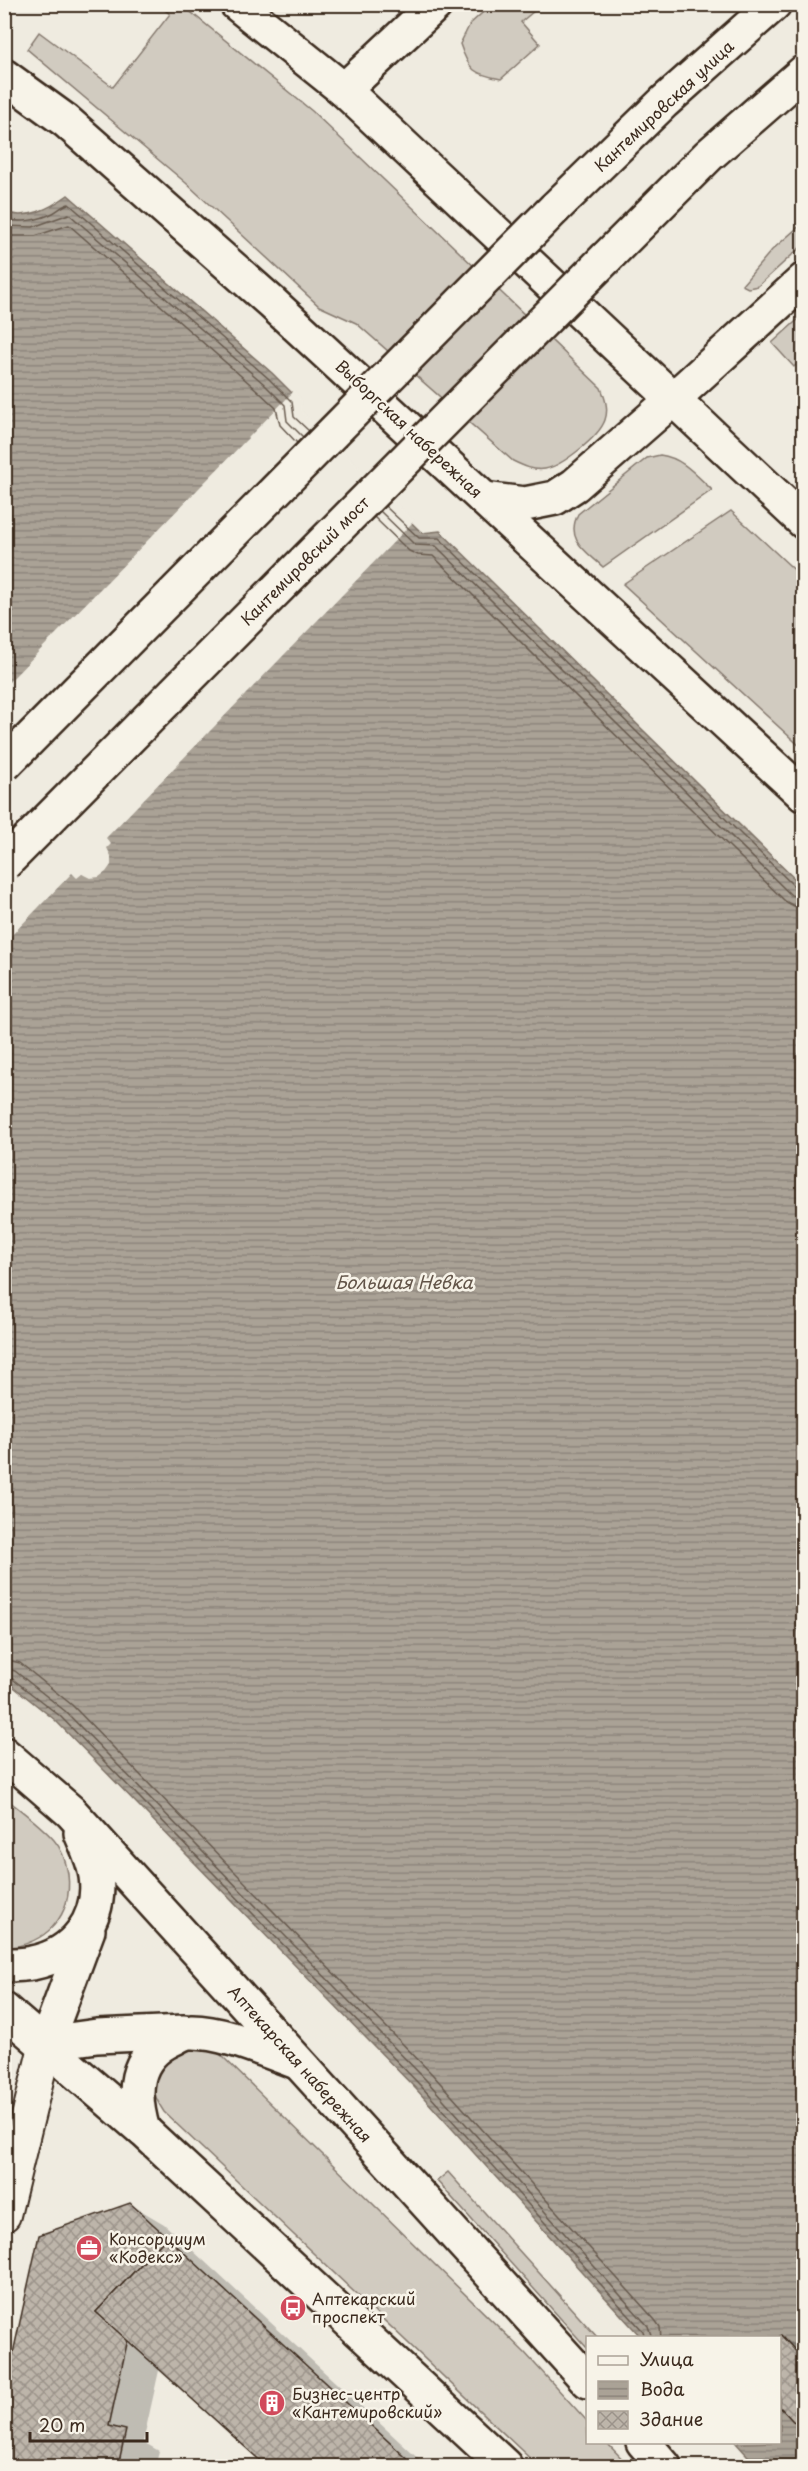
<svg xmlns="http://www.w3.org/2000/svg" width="808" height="2471" viewBox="0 0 808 2471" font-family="'Playpen Sans',sans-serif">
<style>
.grass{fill:#d1cbc0;stroke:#867a6f;stroke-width:1.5}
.water{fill:url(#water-rules);stroke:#7e7266;stroke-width:1.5}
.pier{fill:#efebe0}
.shadow{fill:#0003}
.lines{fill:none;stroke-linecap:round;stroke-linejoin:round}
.shore{stroke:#675a4e;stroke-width:1.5}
.building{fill:url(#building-cross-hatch);stroke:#3b2a1e;stroke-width:1.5}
.minor-casing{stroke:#3b2a1e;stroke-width:36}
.tertiary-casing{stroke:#3b2a1e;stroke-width:38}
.primary-casing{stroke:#3b2a1e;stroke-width:38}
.minor{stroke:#f7f3e8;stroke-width:32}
.tertiary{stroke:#f7f3e8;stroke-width:33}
.primary{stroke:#f7f3e8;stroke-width:33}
.primary-bridge-casing{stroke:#3b2a1e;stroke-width:38;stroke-linecap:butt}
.primary-bridge{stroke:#f7f3e8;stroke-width:33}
.labels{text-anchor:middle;stroke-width:5;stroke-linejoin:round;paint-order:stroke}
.street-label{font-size:16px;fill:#3b2a1e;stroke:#f7f3e8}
.poi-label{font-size:16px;fill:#3b2a1e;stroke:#f7f3e8;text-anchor:start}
.water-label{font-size:18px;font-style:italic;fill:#625448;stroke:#f7f3e8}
</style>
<defs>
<pattern id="water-rules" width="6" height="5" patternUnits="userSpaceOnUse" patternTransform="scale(1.5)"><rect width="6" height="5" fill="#aaa296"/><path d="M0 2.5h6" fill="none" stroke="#8c847a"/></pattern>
<pattern id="building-cross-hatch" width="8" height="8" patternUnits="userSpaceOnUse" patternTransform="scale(1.5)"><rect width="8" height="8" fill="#bdb5aa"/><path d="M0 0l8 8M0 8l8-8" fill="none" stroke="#9b938a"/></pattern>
</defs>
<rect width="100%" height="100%" fill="#efebe0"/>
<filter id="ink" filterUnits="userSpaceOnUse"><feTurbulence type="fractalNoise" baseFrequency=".0167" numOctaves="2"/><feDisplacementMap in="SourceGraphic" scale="12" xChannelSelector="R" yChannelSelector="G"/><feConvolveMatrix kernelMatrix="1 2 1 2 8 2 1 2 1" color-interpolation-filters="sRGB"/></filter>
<g filter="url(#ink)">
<g class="grass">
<path d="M158,5h24l130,106 289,277c4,10 8,21 4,32 -6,17 -43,46 -60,49 -11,2 -22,-3 -32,-8l-157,-138 -37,-17 -133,-123 -159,-134 12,-17 74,55 57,-73z"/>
<path d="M491,5h50l-20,17 19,22 -39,35c-27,-5 -32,-8 -41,-35l10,-20z"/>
<polygon points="803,223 803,245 758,286 748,288 742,285 772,250"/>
<polygon points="803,315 803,358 794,367 772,343"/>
<path d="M660,455c23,3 36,20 52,35l-109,77c-17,-16 -38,-27 -25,-53l69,-56z"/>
<polygon points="731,511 803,578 803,749 623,584"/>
<path d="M4,1797c16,13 36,27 50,43 8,9 12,22 14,34 5,43 -22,70 -63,74z"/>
<path d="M179,2048h29l13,7 304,298 62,68 1,21 19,1 22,23h-91l-374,-354c-21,-31 -9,-43 15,-64z"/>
<polygon points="448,2172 597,2337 588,2338 587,2348 437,2181"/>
</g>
<path class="water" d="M68,195l204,178 27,27v13l123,120 18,-2 363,356v1579h-46l-21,-23 44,-1v-104l-139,-1 -225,-248 -361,-369 -50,-40 -1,-1468c23,9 46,-4 64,-17z"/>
<polygon class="pier" points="294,391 301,399 302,412 414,521 106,838 111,844 107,848 111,856 111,865 106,872 99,877 90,878 82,874 77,878 72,873 5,942 5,686"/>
<g class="shadow">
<polygon points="130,2204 164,2224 426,2466 268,2466 160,2366 143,2442 159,2451 155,2466 4,2466 4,2401"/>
<polygon points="781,2337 804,2350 804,2431 780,2405"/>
</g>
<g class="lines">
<g class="shore">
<path d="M4,218c14,6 36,2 49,-5 6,-3 10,-8 16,-9l199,174 24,24 2,15 15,14"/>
<polyline points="4,226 33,227 69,214 263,383 285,405 287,421 303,437"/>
<polyline points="4,236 35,236 69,225 257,390 276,408 280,425 297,443"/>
<polyline points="385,506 419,538 439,538 797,889 804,891"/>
<polyline points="380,511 415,545 436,546 791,895 804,899"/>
<polyline points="374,517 409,551 418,555 433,556 785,901 794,906 804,908"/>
<polyline points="4,1659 20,1663 72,1705 432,2074 655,2320 660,2327 661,2338"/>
<polyline points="4,1668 15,1671 65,1711 426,2080 648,2326 652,2338"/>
<polyline points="4,1675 10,1677 60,1716 420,2085 643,2331 645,2338"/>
</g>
</g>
<g class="building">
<polygon points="130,2203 167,2237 96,2312 128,2339 109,2426 126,2430 118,2466 4,2466 4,2394 39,2235"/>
<polygon points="167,2237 232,2297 415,2466 266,2466 96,2312"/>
<polygon points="781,2335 804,2360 804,2433 780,2407 778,2338"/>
</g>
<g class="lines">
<defs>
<polyline id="minor" points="4,2215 46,2043"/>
<g id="tertiary">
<polyline points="4,1754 71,1812 588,2381"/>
<path d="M4,1965c10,0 19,0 28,-2 42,-8 70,-44 64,-87 -2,-15 -9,-29 -15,-43"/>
<polyline points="4,2010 143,2130 505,2466"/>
<polyline points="46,2043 97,2036 184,2032"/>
<polyline points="46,2043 88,1930"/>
<path d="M143,2130c-11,-37 -10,-73 29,-91 6,-3 12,-7 18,-7 32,-1 76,19 107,30"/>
<polyline points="643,2442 664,2466"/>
</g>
<g id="primary">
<polyline points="237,4 344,90 804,522"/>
<polyline points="4,76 66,121 270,301 804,795"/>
<polyline points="344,90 436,4"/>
<polyline points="555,208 664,102 774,4"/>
<polyline points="606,258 709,155 804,72"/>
<polyline points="484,499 525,504 555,498 575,485 672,400 804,280"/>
</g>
</defs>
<use href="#minor" class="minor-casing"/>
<use href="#tertiary" class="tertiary-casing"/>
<use href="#primary" class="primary-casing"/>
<use href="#minor" class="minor"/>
<use href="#tertiary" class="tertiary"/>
<use href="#primary" class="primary"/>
<defs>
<g id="primary-bridge">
<polyline points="4,765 555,208"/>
<polyline points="4,864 606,258"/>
</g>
</defs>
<use href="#primary-bridge" class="primary-bridge-casing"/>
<use href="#primary-bridge" class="primary-bridge"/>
</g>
</g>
<defs>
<symbol id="office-disc" viewBox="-11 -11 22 22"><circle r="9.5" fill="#d1495b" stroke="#f7f3e8"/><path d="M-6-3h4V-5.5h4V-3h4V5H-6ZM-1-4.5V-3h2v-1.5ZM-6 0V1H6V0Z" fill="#fff"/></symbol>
<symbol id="bus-disc" viewBox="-11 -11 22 22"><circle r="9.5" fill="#d1495b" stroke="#f7f3e8"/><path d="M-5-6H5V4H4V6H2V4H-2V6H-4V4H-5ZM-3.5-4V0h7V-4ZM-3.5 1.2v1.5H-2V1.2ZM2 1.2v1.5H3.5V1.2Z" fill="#fff"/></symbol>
<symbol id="building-disc" viewBox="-11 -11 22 22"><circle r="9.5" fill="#d1495b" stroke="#f7f3e8"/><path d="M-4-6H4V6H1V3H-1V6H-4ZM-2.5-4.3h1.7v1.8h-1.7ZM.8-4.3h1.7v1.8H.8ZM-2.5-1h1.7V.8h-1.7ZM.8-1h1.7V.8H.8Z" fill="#fff"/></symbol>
</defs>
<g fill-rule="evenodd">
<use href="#office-disc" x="74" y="2233" width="30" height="30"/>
<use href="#bus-disc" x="278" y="2293" width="30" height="30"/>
<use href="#building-disc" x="257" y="2388" width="30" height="30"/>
</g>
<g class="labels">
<g class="street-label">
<text transform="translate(664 106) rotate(-43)" y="6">Кантемировская улица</text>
<text transform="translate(409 429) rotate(43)" y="6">Выборгская набережная</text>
<text transform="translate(305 561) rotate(-45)" y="6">Кантемировский мост</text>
<text transform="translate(300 2064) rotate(48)" y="6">Аптекарская набережная</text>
</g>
<g class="poi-label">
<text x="109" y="2245">Консорциум<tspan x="109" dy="18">«Кодекс»</tspan></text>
<text x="312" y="2305">Аптекарский<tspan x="312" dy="18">проспект</tspan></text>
<text x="292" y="2400">Бизнес-центр<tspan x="292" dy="18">«Кантемировский»</tspan></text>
</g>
<g class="water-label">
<text x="404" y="1289">Большая Невка</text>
</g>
</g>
<rect width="808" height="2471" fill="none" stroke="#f7f3e8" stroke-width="24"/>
<rect x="12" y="12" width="784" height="2447" fill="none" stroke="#3b2a1e" stroke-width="2" filter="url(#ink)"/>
<rect x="586" y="2336" width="195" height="108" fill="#f7f3e8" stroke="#aca397" stroke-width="1.5"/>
<rect x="598" y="2356" width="30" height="9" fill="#f7f3e8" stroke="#aca397" stroke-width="1.5"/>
<text x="640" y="2366" font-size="18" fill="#3b2a1e">Улица</text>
<rect x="598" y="2381" width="30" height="18" fill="url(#water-rules)" stroke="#aca397" stroke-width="1.5"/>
<text x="640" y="2396" font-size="18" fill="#3b2a1e">Вода</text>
<rect x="598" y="2411" width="30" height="18" fill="url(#building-cross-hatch)" stroke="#aca397" stroke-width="1.5"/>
<text x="640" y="2426" font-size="18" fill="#3b2a1e">Здание</text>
<path d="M30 2432v9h117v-9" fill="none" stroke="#3b2a1e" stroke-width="3"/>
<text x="39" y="2432" font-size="18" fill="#3b2a1e" stroke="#f7f3e8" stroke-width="4.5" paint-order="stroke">20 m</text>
</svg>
